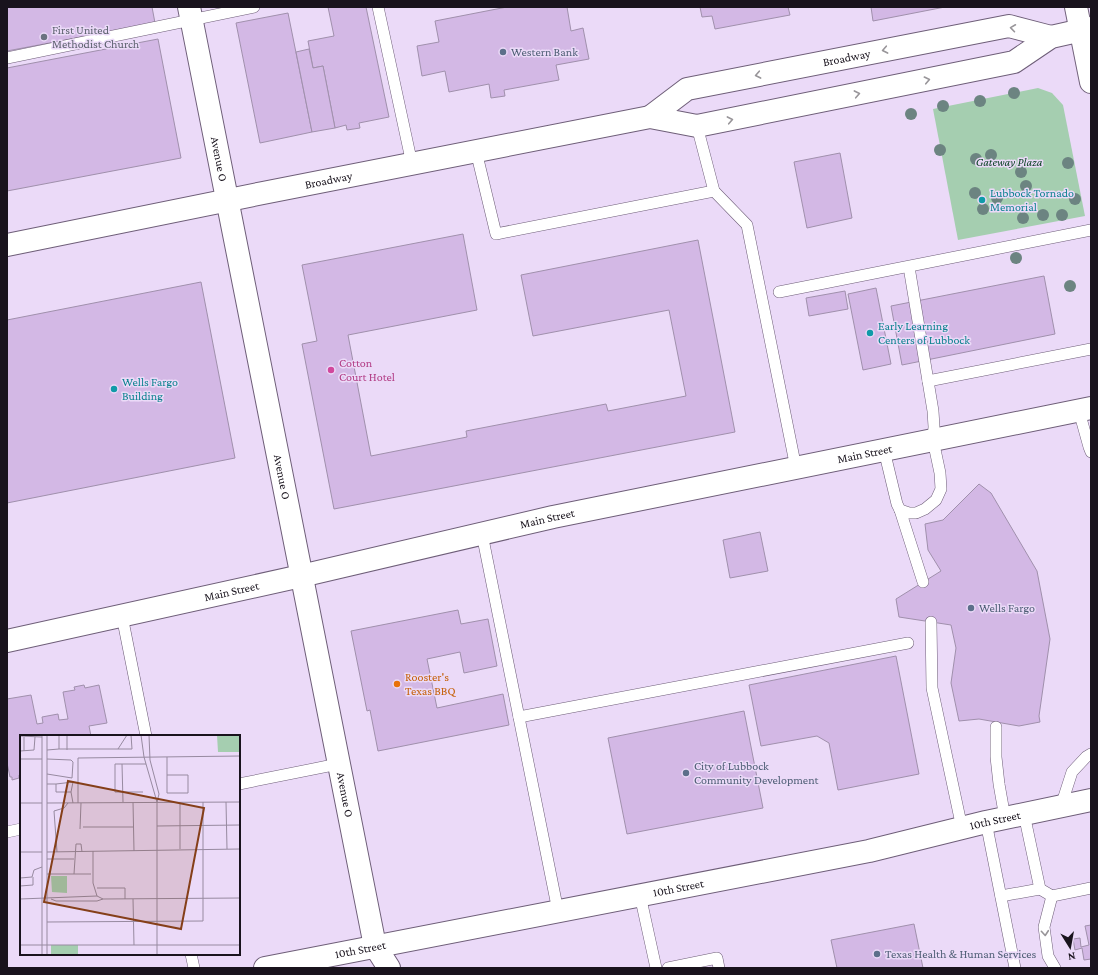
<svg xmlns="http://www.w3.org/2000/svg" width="1098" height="975" viewBox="0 0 1098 975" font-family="'Crimson Pro',serif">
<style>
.green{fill:#a5ceb0}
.building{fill:#d3b8e5;stroke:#a090ac}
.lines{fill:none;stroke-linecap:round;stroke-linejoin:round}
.service-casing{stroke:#6e5e78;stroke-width:12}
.minor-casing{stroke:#6e5e78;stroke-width:24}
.tertiary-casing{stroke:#6e5e78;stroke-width:24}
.secondary-casing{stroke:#6e5e78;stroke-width:24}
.trunk-casing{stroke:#6e5e78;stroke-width:24}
.service{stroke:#fff;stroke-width:11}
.minor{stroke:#fff;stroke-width:22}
.tertiary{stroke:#fff;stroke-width:22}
.secondary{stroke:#fff;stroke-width:22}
.trunk{stroke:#fff;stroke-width:22}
.tree{fill:#6c8481}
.oneway{stroke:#989599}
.worship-dot{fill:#6b7280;stroke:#ebdaf8;stroke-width:1.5}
.service-dot{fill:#5c6f8a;stroke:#ebdaf8;stroke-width:1.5}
.culture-dot{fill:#0f9aa8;stroke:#ebdaf8;stroke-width:1.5}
.hotel-dot{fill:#d1479c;stroke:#ebdaf8;stroke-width:1.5}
.food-dot{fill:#e8710a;stroke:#ebdaf8;stroke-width:1.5}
.labels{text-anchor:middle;stroke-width:3;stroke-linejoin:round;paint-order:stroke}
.worship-label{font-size:12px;fill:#5b616d;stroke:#ebdaf8;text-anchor:start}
.service-label{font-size:12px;fill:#4e5e75;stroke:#ebdaf8;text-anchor:start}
.street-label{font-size:12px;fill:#19131d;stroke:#ebdaf8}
.park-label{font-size:12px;font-style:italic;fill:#053e1f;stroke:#ebdaf8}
.culture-label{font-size:12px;fill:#0d838f;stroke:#ebdaf8;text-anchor:start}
.hotel-label{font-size:12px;fill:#b23c85;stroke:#ebdaf8;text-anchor:start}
.food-label{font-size:12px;fill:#c56008;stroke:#ebdaf8;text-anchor:start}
.inset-road{fill:none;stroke:#978aa0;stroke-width:1}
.view{fill:#853f19;fill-opacity:0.15;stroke:#853f19;stroke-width:2}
.inset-edge{fill:none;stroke:#19131d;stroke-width:2}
</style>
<rect width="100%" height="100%" fill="#ebdaf8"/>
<polygon class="green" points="1038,88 1052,93 1063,105 1085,216 958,240 933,109"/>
<g class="building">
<polygon points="7,7 152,7 155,23 7,51"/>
<polygon points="328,7 366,7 389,117 359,123 360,128 347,130 346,125 335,128 323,66 313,68 308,41 334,36"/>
<polygon points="507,7 567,7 571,31 583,28 589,59 556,65 559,80 504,90 505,96 491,98 489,84 449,92 445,71 422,76 417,46 439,42 435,21"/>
<polygon points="700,7 788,7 790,15 715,29 712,16 702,17"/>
<polygon points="871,7 945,7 873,21"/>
<polygon points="288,13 312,132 260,143 236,23"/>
<polygon points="158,39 181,158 7,191 7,68"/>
<polygon points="309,49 313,68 323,66 335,128 312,132 296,52"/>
<polygon points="840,153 852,218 807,228 794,162"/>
<polygon points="463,234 477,310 348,335 371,456 467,437 466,431 606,404 608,411 686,396 669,310 533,336 521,275 698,240 735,432 334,509 302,344 317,341 302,265"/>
<polygon points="1044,276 1055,334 902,365 891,306"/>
<polygon points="201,282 235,458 7,503 7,320"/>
<polygon points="876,288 891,364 863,370 848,294"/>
<polygon points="845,291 848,309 809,316 806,298"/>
<polygon points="979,484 991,493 1037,571 1050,639 1039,716 1040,722 1019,726 979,719 959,721 951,683 956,648 951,625 899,617 896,599 941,571 928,550 925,524 943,520"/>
<polygon points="760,532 768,571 730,578 723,540"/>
<polygon points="458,610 461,624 488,619 497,666 464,673 460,652 427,659 437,708 503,694 509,725 378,751 370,710 367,711 351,631"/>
<polygon points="896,656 919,774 838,790 829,743 817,736 761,746 749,685"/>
<polygon points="84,685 85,688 99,685 107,723 89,726 91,736 21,736 21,775 19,775 19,778 12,780 12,777 10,777 7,763 7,699 31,695 37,724 43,723 42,717 58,714 59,720 68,719 63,692 75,690 74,687"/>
<polygon points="744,711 763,808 627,834 608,738"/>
<polygon points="914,924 923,968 837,968 831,940"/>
<polygon points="1091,925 1091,959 1084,960 1082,948 1075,950 1073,939 1080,938 1081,947 1089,945 1085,926"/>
</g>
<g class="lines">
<defs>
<g id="service">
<polyline points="378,7 412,164"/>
<polyline points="7,58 254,7"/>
<polyline points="697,126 714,191 747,225 796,468"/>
<polyline points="476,151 496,234 714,191"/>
<polyline points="779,292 1091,230"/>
<polyline points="928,381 1091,349"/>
<polyline points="1079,411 1089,447 1091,452"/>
<polyline points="884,450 897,504 900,510 909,513 916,513 925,509 936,500 941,489 940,473 933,440 934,427 933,411 909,267"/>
<polyline points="900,510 923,582"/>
<polyline points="482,534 558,911"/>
<polyline points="122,616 146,736"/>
<polyline points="931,622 932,688 962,828"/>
<polyline points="519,717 908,643"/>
<polyline points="996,727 996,757 999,784 1005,818"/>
<polyline points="239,784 338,764"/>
<polyline points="1061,806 1072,772 1086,757 1091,754"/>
<polyline points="1024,814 1040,889 1052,896 1091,888"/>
<polyline points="986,822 1015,968"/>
<polyline points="7,832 21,829"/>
<polyline points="640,895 656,968"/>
<polyline points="1001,896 1040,889"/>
<polyline points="1052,896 1044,927 1048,956 1055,968"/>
<polyline points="191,954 194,968"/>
<polyline points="668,968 717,958 719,968"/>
</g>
<g id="minor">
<path id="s1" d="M265,968l604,-117 117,-29 105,-22"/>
</g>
<g id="tertiary">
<path id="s2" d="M189,7l186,939 14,22"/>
<path id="s3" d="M7,641l294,-65 252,-59 538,-109"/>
</g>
<g id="secondary">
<path id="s4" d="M650,117l37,-28 322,-63 42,11"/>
<path id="s5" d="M7,245l256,-52 387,-76 47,9 317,-64 37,-25 40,-9"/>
</g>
<polyline id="trunk" points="1076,7 1091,82"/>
</defs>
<use href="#service" class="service-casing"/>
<use href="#minor" class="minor-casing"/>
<use href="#tertiary" class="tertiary-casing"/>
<use href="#secondary" class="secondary-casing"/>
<use href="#trunk" class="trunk-casing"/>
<use href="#service" class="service"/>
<use href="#minor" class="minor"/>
<use href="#tertiary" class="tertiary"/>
<use href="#secondary" class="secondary"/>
<use href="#trunk" class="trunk"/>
</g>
<g class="tree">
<circle cx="1014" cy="93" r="6"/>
<circle cx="980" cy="101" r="6"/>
<circle cx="943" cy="106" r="6"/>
<circle cx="911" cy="114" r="6"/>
<circle cx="940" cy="150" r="6"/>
<circle cx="991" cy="155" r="6"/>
<circle cx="976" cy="159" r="6"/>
<circle cx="1068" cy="163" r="6"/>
<circle cx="1021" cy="172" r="6"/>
<circle cx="1026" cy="186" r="6"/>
<circle cx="975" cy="193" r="6"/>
<circle cx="997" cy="198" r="6"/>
<circle cx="1075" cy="199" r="6"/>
<circle cx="983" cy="209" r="6"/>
<circle cx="1043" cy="215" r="6"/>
<circle cx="1062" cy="215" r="6"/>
<circle cx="1023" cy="218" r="6"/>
<circle cx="1016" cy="258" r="6"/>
<circle cx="1070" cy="286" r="6"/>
</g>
<defs><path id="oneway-chevron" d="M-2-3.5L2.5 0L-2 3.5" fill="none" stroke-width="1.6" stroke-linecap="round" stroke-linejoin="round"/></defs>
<g class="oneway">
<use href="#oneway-chevron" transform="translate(1013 28) rotate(-172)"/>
<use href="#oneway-chevron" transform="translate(885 50) rotate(169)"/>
<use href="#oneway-chevron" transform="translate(758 75) rotate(169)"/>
<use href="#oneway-chevron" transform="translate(927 80) rotate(-12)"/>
<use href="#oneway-chevron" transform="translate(857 94) rotate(-11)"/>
<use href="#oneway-chevron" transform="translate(730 120) rotate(-11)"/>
<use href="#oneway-chevron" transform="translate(1045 933) rotate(85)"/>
</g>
<circle class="worship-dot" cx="44" cy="37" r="4"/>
<g class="service-dot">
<circle cx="503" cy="52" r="4"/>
<circle cx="971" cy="608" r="4"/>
<circle cx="686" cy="773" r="4"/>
<circle cx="877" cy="954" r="4"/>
</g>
<g class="culture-dot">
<circle cx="982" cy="200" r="4"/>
<circle cx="870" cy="333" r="4"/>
<circle cx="114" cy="389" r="4"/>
</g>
<circle class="hotel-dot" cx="331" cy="370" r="4"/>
<circle class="food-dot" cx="397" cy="684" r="4"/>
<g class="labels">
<g class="worship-label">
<text x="52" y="34">First United<tspan x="52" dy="14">Methodist Church</tspan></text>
</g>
<g class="service-label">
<text x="511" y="56">Western Bank</text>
<text x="979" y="612">Wells Fargo</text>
<text x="694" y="770">City of Lubbock<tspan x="694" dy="14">Community Development</tspan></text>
<text x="885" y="958">Texas Health &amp; Human Services</text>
</g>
<g class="street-label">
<text dy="4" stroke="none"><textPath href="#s4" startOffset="209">Broadway</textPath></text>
<text dy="4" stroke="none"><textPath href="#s2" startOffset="155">Avenue O</textPath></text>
<text dy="4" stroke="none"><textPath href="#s5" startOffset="328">Broadway</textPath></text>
<text dy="4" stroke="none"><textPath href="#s3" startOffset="878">Main Street</textPath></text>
<text dy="4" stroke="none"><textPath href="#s2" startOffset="479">Avenue O</textPath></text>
<text dy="4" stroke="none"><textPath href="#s3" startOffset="554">Main Street</textPath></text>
<text dy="4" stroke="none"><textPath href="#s3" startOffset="230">Main Street</textPath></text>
<text dy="4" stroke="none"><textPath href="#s2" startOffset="803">Avenue O</textPath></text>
<text dy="4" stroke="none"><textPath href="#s1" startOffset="745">10th Street</textPath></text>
<text dy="4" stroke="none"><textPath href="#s1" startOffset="421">10th Street</textPath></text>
<text dy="4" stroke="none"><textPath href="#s1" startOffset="97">10th Street</textPath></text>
</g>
<g class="park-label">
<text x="1009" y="166">Gateway Plaza</text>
</g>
<g class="culture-label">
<text x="990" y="197">Lubbock Tornado<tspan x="990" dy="14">Memorial</tspan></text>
<text x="878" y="330">Early Learning<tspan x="878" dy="14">Centers of Lubbock</tspan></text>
<text x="122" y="386">Wells Fargo<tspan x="122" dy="14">Building</tspan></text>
</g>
<g class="hotel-label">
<text x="339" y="367">Cotton<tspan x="339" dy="14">Court Hotel</tspan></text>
</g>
<g class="food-label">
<text x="405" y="681">Rooster's<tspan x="405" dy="14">Texas BBQ</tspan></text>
</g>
</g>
<g transform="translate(20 735)">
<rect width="220" height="220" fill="#ebdaf8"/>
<path d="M197,0h23v17h-22zM31,141h16v17l-15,-1zM31,210h27v10h-27z" fill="#a5ceb0"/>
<path class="inset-road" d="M22,0v220M27,0v220M121,0l3,22 13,45M129,0l1,25 9,34 -2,8v153M0,1l22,1M39,14h73l-1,-14M98,14l9,-14M27,15l12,-1v-14M47,15v-14M0,16l14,-1 1,-13M4,16v-14M0,24h22M27,24l24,1 2,2 -1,16 -25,-4M102,29l1,38M147,40h21v18h-21v-36M27,49h9v8h15l2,11M36,49l17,-2 -2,10M123,57h-28v-28h31M113,67l1,49M160,67v47M206,67l1,47M0,68h22M27,68l193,-1M58,68v-45l162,-2M137,91l83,-1M63,92h50M60,94l1,-26M73,116v32l4,13M0,117h22M27,117l193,-3M37,117l-3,-41 10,-3 4,-5M27,124h27M27,139h44M54,139l2,-30h5l1,8M0,143l12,-1 2,-7 8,-3M0,151l13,-1v-8M77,153h28v11M0,164l77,-3 6,3 137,-1M31,164l5,2h41l6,-2M113,164l1,46M27,187l156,-1v-119M0,210h220"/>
<path class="view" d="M48,46l136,27 -23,121 -137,-27z"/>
<rect width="220" height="220" class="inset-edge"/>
</g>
<rect width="1098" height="975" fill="none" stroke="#19131d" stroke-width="16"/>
<g transform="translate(1070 947) rotate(169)" stroke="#ebdaf8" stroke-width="3" paint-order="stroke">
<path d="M0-3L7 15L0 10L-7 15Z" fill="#19131d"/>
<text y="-6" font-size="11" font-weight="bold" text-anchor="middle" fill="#19131d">N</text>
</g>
</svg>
